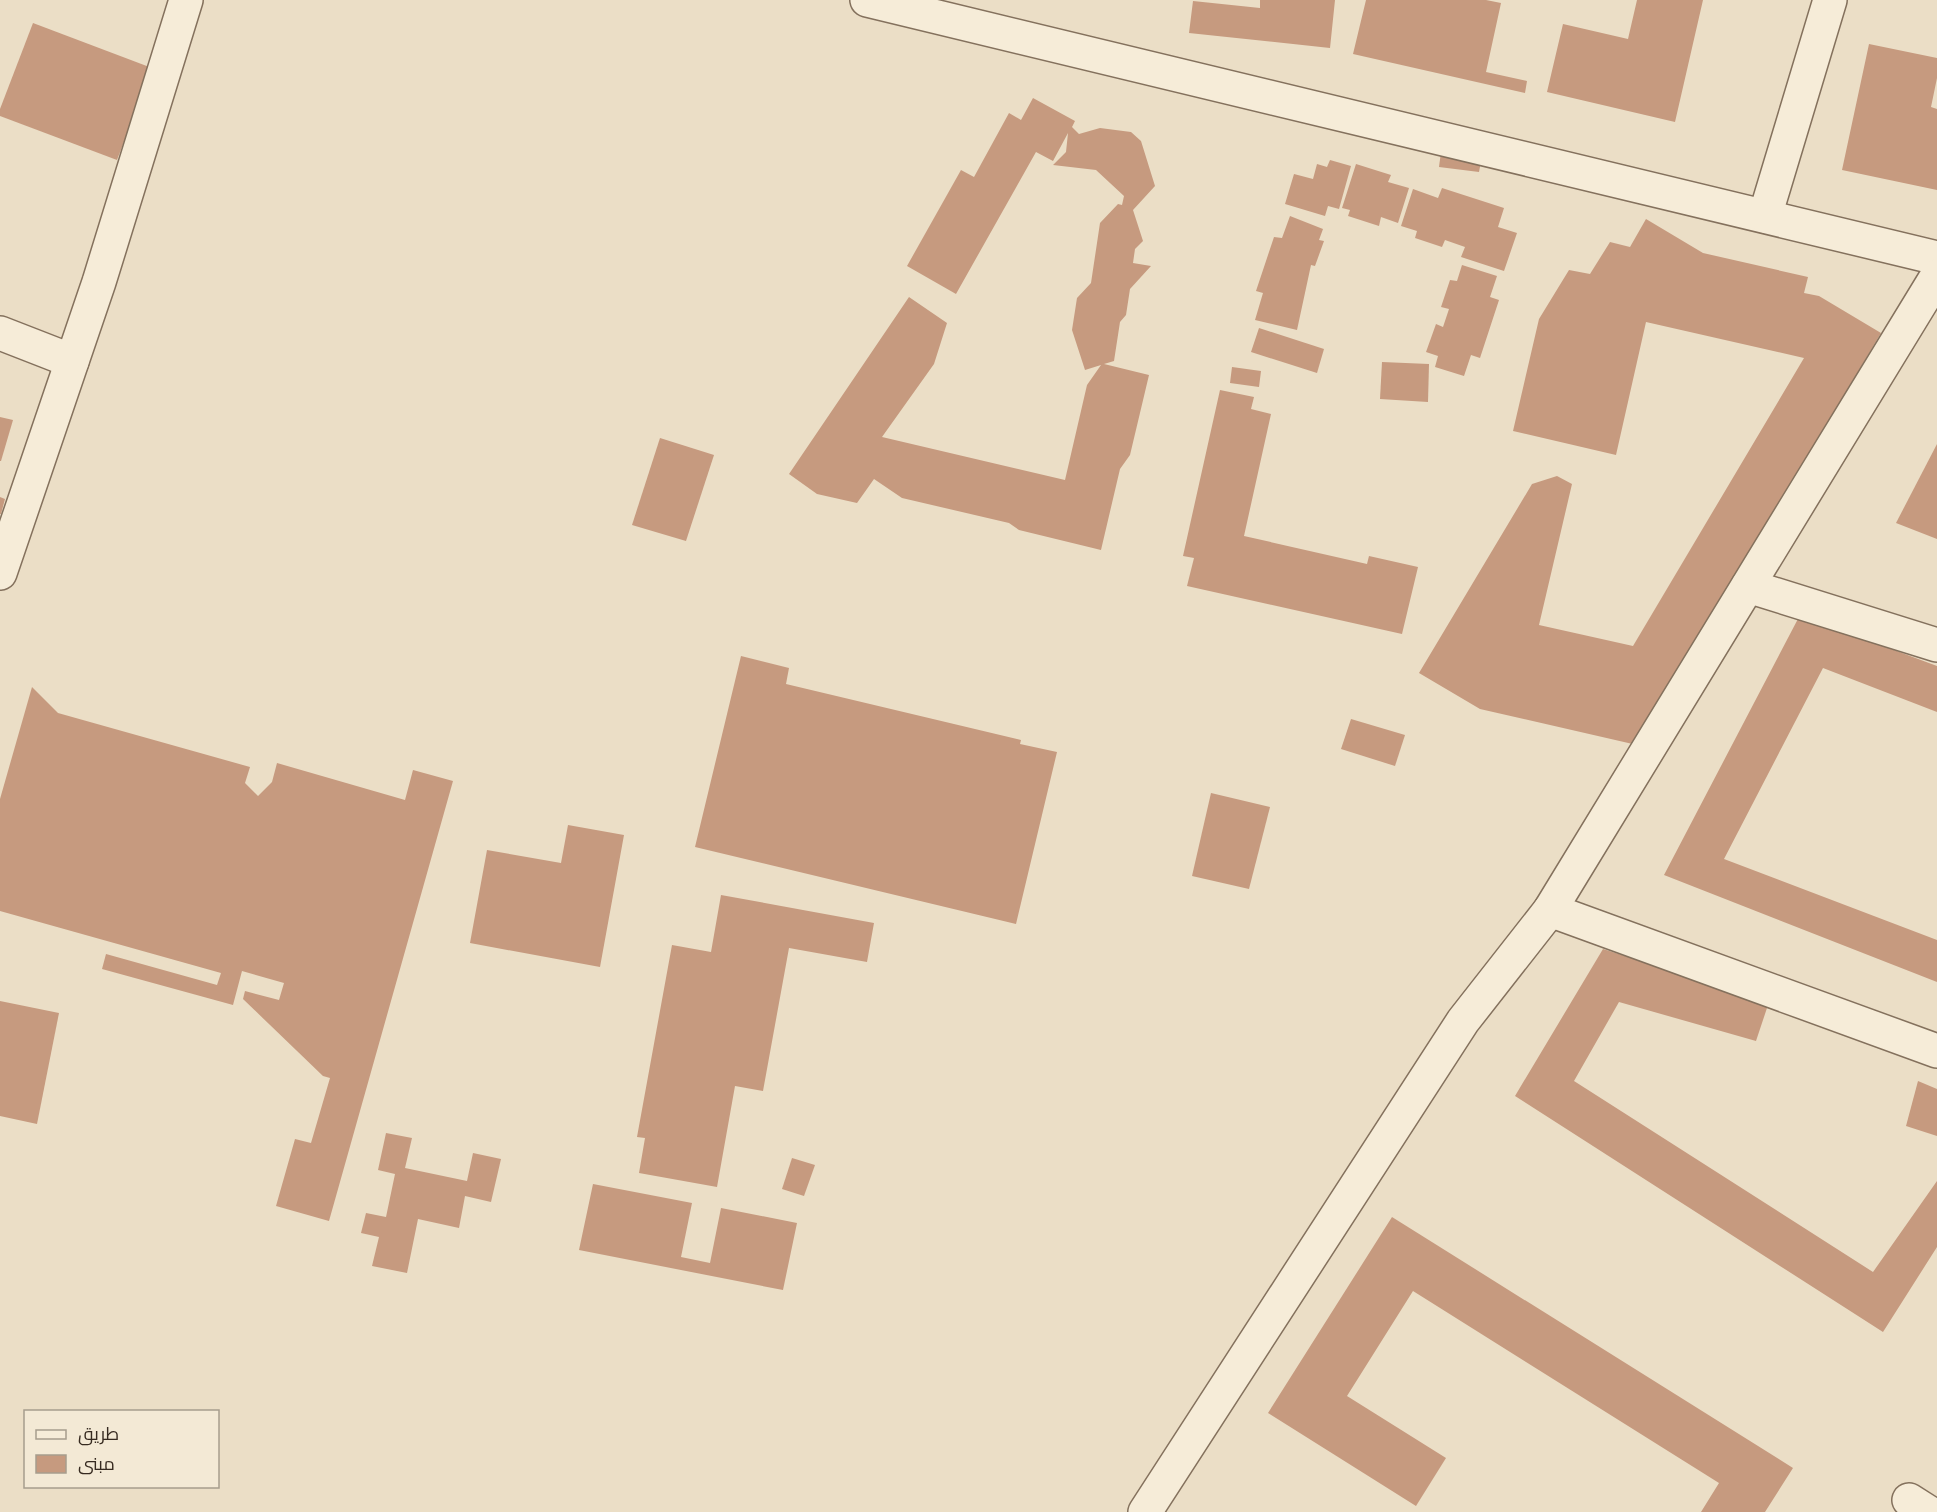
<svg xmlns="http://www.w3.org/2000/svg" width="1937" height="1512" viewBox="0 0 1937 1512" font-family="Lora,Cairo,serif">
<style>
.building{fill:#c69a7f}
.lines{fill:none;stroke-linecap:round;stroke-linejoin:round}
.minor-casing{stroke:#84715d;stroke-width:36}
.minor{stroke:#f6ecd8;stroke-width:33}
</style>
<rect width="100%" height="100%" fill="#ebdec6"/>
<g class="building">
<polygon points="1260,0 1335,0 1330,48 1189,33 1193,1 1260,8"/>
<polygon points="1366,0 1486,0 1501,3 1486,72 1527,81 1525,93 1353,54"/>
<polygon points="1637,0 1703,0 1675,122 1547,92 1563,24 1628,39"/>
<polygon points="33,23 152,68 117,160 0,116 0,109"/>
<polygon points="1869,44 1937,58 1937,78 1931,107 1937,109 1937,190 1842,170"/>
<polygon points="1033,98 1075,121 1072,127 1079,134 1100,128 1131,132 1141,141 1155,186 1133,210 1143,241 1135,249 1133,263 1151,266 1130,289 1126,315 1120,322 1114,361 1104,364 1149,375 1130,455 1120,469 1101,550 1019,530 1009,523 902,498 874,479 857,503 817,494 789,474 909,297 947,323 934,364 882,437 1065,480 1087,385 1101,365 1085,370 1072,330 1077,298 1091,283 1100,223 1118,204 1122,205 1124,196 1096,170 1053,165 1066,152 1068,133 1053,161 1036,152 956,294 907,266 961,170 974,177 1009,113 1021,120"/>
<polygon points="1442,144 1483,150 1479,172 1439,167"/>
<polygon points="1330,160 1351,166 1339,209 1328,206 1325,216 1285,204 1294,174 1313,179 1317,164 1327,167"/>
<polygon points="1356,164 1391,175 1388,182 1409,188 1398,223 1381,217 1379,226 1348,216 1350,210 1342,208"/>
<polygon points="1442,188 1504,208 1498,227 1517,233 1504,271 1461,257 1465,247 1445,240 1442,247 1415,238 1417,231 1401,226 1413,189 1438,198"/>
<polygon points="1290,216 1323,229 1319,240 1324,241 1315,266 1311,265 1297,330 1255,320 1263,293 1256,291 1274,237 1282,238"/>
<polygon points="1646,219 1703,253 1808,277 1804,293 1819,296 1881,333 1637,745 1480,709 1419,673 1532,484 1557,476 1572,484 1539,625 1633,646 1804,358 1646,322 1616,455 1513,431 1539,319 1569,270 1590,274 1610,242 1630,247"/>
<polygon points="1462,265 1497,276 1490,297 1499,300 1480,358 1471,355 1464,376 1435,367 1438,356 1426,352 1436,324 1443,327 1449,309 1441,307 1450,280 1457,281"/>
<polygon points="1259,328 1324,349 1317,373 1251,352"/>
<polygon points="1382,362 1429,364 1428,402 1380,399"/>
<polygon points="1232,367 1261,371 1259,387 1230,383"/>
<polygon points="1220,390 1254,397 1251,409 1271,414 1244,536 1367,564 1369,556 1418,567 1402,634 1187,586 1194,558 1183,556"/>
<polygon points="0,417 13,420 1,461 0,461"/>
<polygon points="660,438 714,455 686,541 632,525"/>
<polygon points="1937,444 1937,539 1896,523"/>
<polygon points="0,497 5,499 1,514 0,514"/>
<polygon points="1800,615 1937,666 1937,712 1823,668 1724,859 1937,940 1937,982 1664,875"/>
<polygon points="741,656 789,668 786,684 1021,740 1020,744 1057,752 1016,924 695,847"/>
<polygon points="32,687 58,713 250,767 245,783 258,796 272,782 277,763 405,800 413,770 453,781 329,1221 276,1206 295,1139 311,1143 330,1078 323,1076 243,999 245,991 279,1000 284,983 242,971 233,1005 102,969 106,954 217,985 221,973 0,911 0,799"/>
<polygon points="1351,719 1405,735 1395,766 1341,749"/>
<polygon points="1211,793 1270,807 1249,889 1192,876"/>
<polygon points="568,825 624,835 600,967 470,943 487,850 561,863"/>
<polygon points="721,895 874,923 867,962 789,948 763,1091 735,1086 717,1187 639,1173 645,1138 637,1137 672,945 711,952"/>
<polygon points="1603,949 1769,1002 1756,1041 1619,1002 1574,1081 1873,1272 1937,1181 1937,1247 1883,1332 1515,1096"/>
<polygon points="0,1001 59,1013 37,1124 0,1116"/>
<polygon points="1918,1081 1937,1089 1937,1136 1906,1126"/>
<polygon points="386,1133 412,1138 405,1168 467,1181 473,1153 501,1159 491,1202 465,1196 459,1228 418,1219 407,1273 372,1266 379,1237 361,1233 366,1213 386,1217 395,1174 378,1170"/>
<polygon points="792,1158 815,1165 804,1196 782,1189"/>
<polygon points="593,1184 692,1203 681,1257 710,1263 721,1208 797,1223 783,1290 579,1250"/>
<polygon points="1392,1217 1793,1468 1765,1512 1701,1512 1719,1483 1413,1291 1347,1396 1446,1458 1416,1506 1268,1413"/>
</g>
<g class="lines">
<defs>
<g id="minor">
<polyline points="867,0 1937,258"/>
<polyline points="1765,216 1830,0"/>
<polyline points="0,333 72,361"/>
<polyline points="0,573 99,282 186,0"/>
<polyline points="1748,586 1937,645"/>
<polyline points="1550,910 1937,1051"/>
<polyline points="1909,1500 1928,1512"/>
<polyline points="1145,1512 1463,1021 1550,910 1937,276"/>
</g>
</defs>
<use href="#minor" class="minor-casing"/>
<use href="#minor" class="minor"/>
</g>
<rect x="24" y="1410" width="195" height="78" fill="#f3e9d5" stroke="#a79d8d" stroke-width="1.5"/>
<rect x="36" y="1430" width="30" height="9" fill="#f6ecd8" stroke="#a79d8d" stroke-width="1.5"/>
<text x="78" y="1440" font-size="18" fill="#362a20">طريق</text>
<rect x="36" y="1455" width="30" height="18" fill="#c69a7f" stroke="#a79d8d" stroke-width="1.5"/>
<text x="78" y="1470" font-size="18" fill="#362a20">مبنى</text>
</svg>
